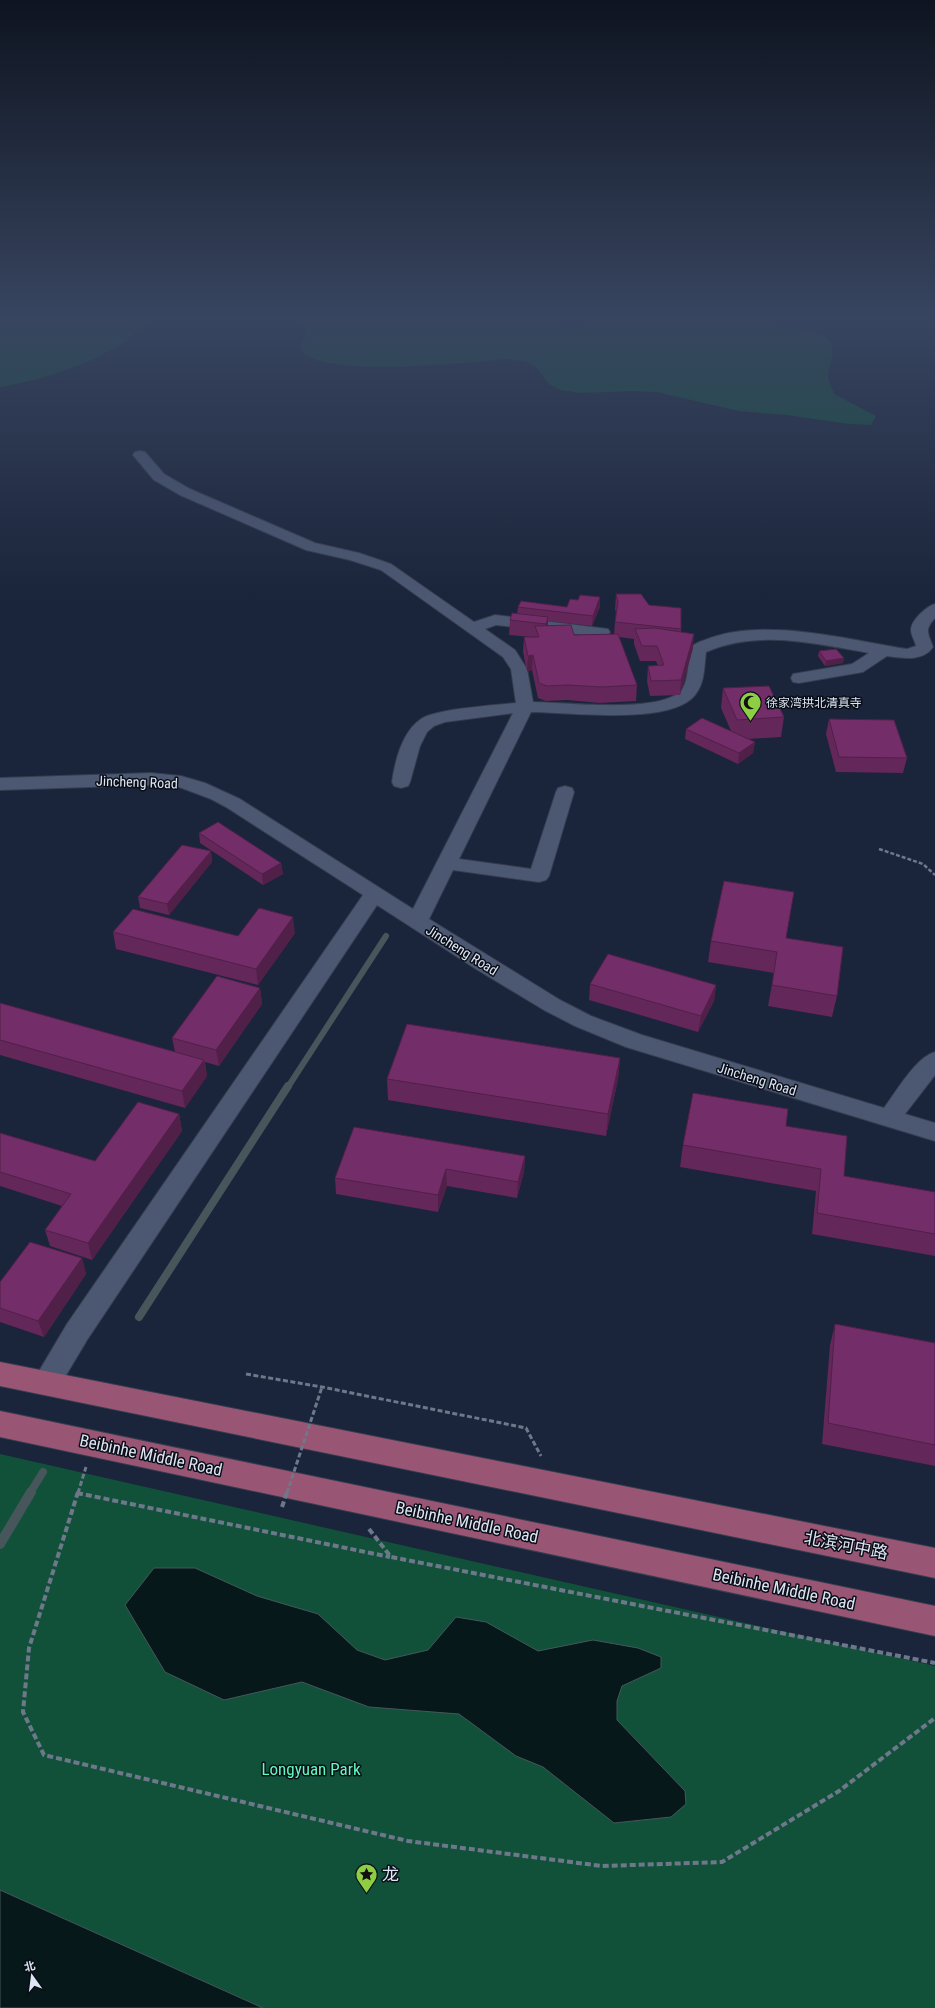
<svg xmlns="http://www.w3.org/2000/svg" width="935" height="2008" viewBox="0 0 935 2008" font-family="'Roboto Condensed','Noto Sans SC',sans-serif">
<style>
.green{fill:#11513a}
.water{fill:#061819;stroke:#46565b}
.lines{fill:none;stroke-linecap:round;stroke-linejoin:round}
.stream-far2{stroke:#46565b;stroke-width:6}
.stream-far1{stroke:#46565b;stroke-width:8}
.stream{stroke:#46565b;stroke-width:10}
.minor-casing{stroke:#353d4f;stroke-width:2}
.major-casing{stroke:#353d4f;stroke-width:2}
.path-far2{stroke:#6e788a;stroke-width:2.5;stroke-dasharray:4 2;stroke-linecap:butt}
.path-far1{stroke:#6e788a;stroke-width:3;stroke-dasharray:5 2.5;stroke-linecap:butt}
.path{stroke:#6e788a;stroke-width:4;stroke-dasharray:6 3;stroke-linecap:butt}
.minor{fill:#4c5872;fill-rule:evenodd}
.major{fill:#995574;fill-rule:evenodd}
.path-bridge-far1{stroke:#6e788a;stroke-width:3;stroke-dasharray:5 2.5;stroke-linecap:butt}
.path-bridge{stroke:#6e788a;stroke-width:4;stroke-dasharray:6 3;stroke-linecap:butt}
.wall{fill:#632759}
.shaded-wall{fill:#502049}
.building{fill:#732d68;stroke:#502049}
.labels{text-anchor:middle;stroke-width:3;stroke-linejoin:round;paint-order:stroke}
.far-poi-label{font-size:12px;fill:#dde5f4;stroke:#090e17;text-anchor:start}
.street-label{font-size:14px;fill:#dde5f4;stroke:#090e17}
.near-street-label{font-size:17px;fill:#dde5f4;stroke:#090e17}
.near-park-label{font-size:17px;fill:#63fabf;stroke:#090e17}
.near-poi-label{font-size:17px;fill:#dde5f4;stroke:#090e17;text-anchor:start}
</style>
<rect width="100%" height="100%" fill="#1a243a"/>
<g class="green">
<path d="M0,319h151c-11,8 -21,19 -31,26 -33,20 -81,36 -120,42z"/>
<path d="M301,319h248c16,9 36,7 52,0h156l66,16c17,15 6,22 5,41 0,5 4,12 6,18l42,22 -5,9 -21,-1 -63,-9 -48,-4 -82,-19 -24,-1 -52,2 -20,-3 -12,-6 -11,-15 -10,-7 -19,-3c-45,3 -174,19 -206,-6l-2,-8 7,-15z"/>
<polygon points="0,1454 935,1666 935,2008 263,2008 0,1890"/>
</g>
<g class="water">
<polygon points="154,1568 195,1568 257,1596 318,1614 357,1650 385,1660 428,1650 456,1617 486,1622 538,1651 593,1640 638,1648 661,1657 661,1668 622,1686 617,1701 617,1720 685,1791 686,1804 671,1817 614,1823 543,1767 516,1756 459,1714 369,1707 302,1682 224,1700 165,1672 125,1605"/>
<polygon points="0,1890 263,2008 0,2008"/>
</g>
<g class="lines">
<polyline class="stream-far2" points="288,1087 386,936"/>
<g class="stream-far1">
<polyline points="139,1317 288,1086"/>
<polyline points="30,1493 43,1472"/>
</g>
<polyline class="stream" points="0,1544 31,1492"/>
<defs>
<path id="minor" d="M140,451l5,1 19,22 26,15 125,54 44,10 32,11 83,58 21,-7 113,14 2,3 -2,3 -6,2 -106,-12 -11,4 30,21 12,19 6,33c29,0 133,13 150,-14 6,-11 5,-27 7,-39 3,-5 9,-7 15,-9 56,-24 144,0 202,9l9,-3c-1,-5 -5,-11 -5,-16 0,-10 16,-24 24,-26v14c-11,12 -7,15 -2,29 -10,15 -30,11 -46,9l-24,16 -64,11 -6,-1 -2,-4 2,-4 59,-10 17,-11c-52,-9 -112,-24 -163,-1 -2,15 -1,31 -11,43 -25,31 -127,17 -164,17l-72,147 72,10 25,-77 2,-4 7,-2 7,2 2,4 -25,84 -3,4 -7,2 -86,-12 -24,49 131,81 31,16 51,19 242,73c12,-16 32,-51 51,-56v23l-30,39 30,9v18l-309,-94 -51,-21 -31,-16 -68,-41 -99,-64 -290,435 -31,52 -10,3 -10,-3 -4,-9 35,-59 296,-429 -137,-88 -15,-8 -32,-12 -28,-2 -151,5v-12l151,-5 30,3 24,7 35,16 173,110 100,-196 -68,9 -11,4 -7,6 -7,14 -10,36 -2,4 -7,2 -7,-2 -2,-4c3,-21 10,-50 29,-63 15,-10 75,-14 95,-16l-5,-34 -8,-12 -122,-87 -31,-10 -44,-10 -126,-55 -26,-15 -21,-25 2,-3z"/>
<g id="major">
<polygon points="0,1362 935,1548 935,1578 0,1386"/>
<polygon points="0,1411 935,1606 935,1636 0,1437"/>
</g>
</defs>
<use href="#minor" class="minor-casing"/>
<use href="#major" class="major-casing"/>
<polyline class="path-far2" points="879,849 923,864 935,875"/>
<g class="path-far1">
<polyline points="246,1374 322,1387 526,1428 541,1456"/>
<polyline points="78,1493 86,1467"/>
</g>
<g class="path">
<polyline points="78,1492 29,1648 23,1712 44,1755 408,1841 602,1866 722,1862 839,1791 935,1718"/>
<polyline points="77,1493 390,1557"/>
<polyline points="369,1529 391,1557 935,1663"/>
</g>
<use href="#minor" class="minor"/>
<use href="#major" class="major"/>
<polyline class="path-bridge-far1" points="287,1493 322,1387"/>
<polyline class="path-bridge" points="282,1507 287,1492"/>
</g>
<g class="wall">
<polygon points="616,594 649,605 681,629 681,632 693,648 680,695 650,696 647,681 648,666 658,666 656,661 640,661 634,644 634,639 619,637 637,685 636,701 600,703 567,700 546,701 538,698 532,670 527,671 523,652 524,637 532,637 509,635 510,620 517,614 518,607 600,607 592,626 548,621 548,626 574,635 614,634 615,622 616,613 615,609"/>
<polygon points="819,651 844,658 843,663 825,666 818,656"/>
<polygon points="723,688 784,717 781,737 748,739 755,742 753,753 738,764 685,739 686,729 731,731 721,708"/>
<polygon points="829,719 907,758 903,773 836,772 826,734"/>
<polygon points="199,833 281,863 283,874 263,885 200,843"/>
<polygon points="211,851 212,862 169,915 140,908 138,897"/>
<polygon points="113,932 238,936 295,933 258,985 116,949"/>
<polygon points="786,938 837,996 832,1017 768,1006 774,973 708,962 711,941"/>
<polygon points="590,984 716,985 714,1001 698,1032 589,1000"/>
<polygon points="260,988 262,1004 219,1066 205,1062 207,1076 185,1108 0,1055 0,1003 175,1052 172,1038"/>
<polygon points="620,1058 618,1079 606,1136 388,1100 387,1079"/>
<polygon points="179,1114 182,1131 92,1260 50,1246 45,1230 62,1206 0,1186 0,1133 95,1161"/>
<polygon points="786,1126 844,1176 935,1192 935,1256 812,1234 816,1191 680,1167 683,1145"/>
<polygon points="525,1156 524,1172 517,1198 447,1186 438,1212 336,1194 335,1178"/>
<polygon points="82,1258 86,1274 44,1337 0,1322 0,1282"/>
<polygon points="835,1324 935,1343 935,1466 822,1444 830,1345"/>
</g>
<g class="shaded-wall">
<polygon points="600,597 600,607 592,626 593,616"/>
<polygon points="548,617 548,631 545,639 546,624"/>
<polygon points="694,634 693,648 680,695 681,680"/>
<polygon points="533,655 532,670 527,671 528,656"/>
<polygon points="844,658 843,663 825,666 826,661"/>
<polygon points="755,742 753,753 738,764 739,753"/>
<polygon points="211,851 212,862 169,915 167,904"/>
<polygon points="281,863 283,874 263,885 262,874"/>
<polygon points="293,917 295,933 258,985 256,969"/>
<polygon points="716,985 714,1001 698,1032 701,1016"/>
<polygon points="260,988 262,1004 219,1066 216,1050"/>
<polygon points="620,1058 618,1079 606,1136 608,1114"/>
<polygon points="204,1060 207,1076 185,1108 182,1091"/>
<polygon points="179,1114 182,1131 92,1260 88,1243"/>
<polygon points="525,1156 524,1172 517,1198 518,1182"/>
<polygon points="446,1169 447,1186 438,1212 438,1195"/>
<polygon points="82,1258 86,1274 44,1337 38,1321"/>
</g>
<g class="building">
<polygon points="616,594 641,594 649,605 681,608 681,629 615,622 618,602"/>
<polygon points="580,595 600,597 593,616 518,607 521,601 567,607 570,599 578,600"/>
<polygon points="512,613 548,617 546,624 510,620"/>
<polygon points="571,625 574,635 618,634 637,685 602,687 568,685 547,686 539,683 533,655 528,656 524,637 539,637 535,626"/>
<polygon points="655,628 694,634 681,680 651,681 648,666 664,665 657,646 642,646 635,629"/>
<polygon points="836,649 844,658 826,661 819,651"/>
<polygon points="769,686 784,717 737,720 723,688"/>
<polygon points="702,718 755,742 739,753 686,729"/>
<polygon points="829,719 894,720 907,758 839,757"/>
<polygon points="218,822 281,863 262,874 199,833"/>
<polygon points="182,845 211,851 167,904 138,897"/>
<polygon points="724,881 794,892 786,938 843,947 837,996 772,985 777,952 711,941"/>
<polygon points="259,908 293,917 256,969 113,932 133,909 238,936"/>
<polygon points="608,954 716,985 701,1016 590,984"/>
<polygon points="217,976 260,988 216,1050 172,1038"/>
<polygon points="0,1003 204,1060 182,1091 0,1040"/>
<polygon points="407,1024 620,1058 608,1114 387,1079"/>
<polygon points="693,1093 788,1109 786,1126 847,1136 844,1176 935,1192 935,1234 817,1213 821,1169 683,1145"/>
<polygon points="138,1102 179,1114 88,1243 45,1230 71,1194 0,1172 0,1133 95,1161"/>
<polygon points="354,1127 525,1156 518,1182 446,1169 438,1195 335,1178"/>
<polygon points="30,1242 82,1258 38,1321 0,1308 0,1282"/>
<polygon points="835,1324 935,1343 935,1445 828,1423"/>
</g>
<linearGradient id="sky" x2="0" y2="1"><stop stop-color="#0e1420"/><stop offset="0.53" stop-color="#384560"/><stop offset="1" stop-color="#384560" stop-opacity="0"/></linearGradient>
<rect width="935" height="600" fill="url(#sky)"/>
<defs>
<symbol id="mosque-pin" viewBox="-11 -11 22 30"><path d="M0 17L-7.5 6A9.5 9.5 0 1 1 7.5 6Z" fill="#8ece43" stroke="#090e17"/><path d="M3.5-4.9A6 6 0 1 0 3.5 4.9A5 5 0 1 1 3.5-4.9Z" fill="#111"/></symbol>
<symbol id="sight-pin" viewBox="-11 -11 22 30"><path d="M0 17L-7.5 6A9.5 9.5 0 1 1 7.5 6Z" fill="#8ece43" stroke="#090e17"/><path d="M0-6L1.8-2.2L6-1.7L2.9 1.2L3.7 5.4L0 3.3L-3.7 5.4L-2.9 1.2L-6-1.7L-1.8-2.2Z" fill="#111"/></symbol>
</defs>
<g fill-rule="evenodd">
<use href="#mosque-pin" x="738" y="690" width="25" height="34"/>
<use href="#sight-pin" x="354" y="1862" width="25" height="34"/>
</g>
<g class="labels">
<g class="far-poi-label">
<text x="766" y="707">徐家湾拱北清真寺</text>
</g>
<g class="street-label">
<text transform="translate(137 782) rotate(2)" y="5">Jincheng Road</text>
<text transform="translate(462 950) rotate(32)" y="5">Jincheng Road</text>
<text transform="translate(757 1079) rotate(17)" y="5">Jincheng Road</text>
</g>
<g class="near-street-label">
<text transform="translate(151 1455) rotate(12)" y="6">Beibinhe Middle Road</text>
<text transform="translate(467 1522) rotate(12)" y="6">Beibinhe Middle Road</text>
<text transform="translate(846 1545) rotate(11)" y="6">北滨河中路</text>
<text transform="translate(784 1589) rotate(12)" y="6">Beibinhe Middle Road</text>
</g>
<g class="near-park-label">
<text x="311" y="1775">Longyuan Park</text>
</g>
<g class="near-poi-label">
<text x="382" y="1880">龙</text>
</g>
</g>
<g transform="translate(32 1976) rotate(346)" stroke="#090e17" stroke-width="3" paint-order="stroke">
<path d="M0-3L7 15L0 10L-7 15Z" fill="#dde5f4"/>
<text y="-6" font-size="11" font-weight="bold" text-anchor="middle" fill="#dde5f4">北</text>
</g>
</svg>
